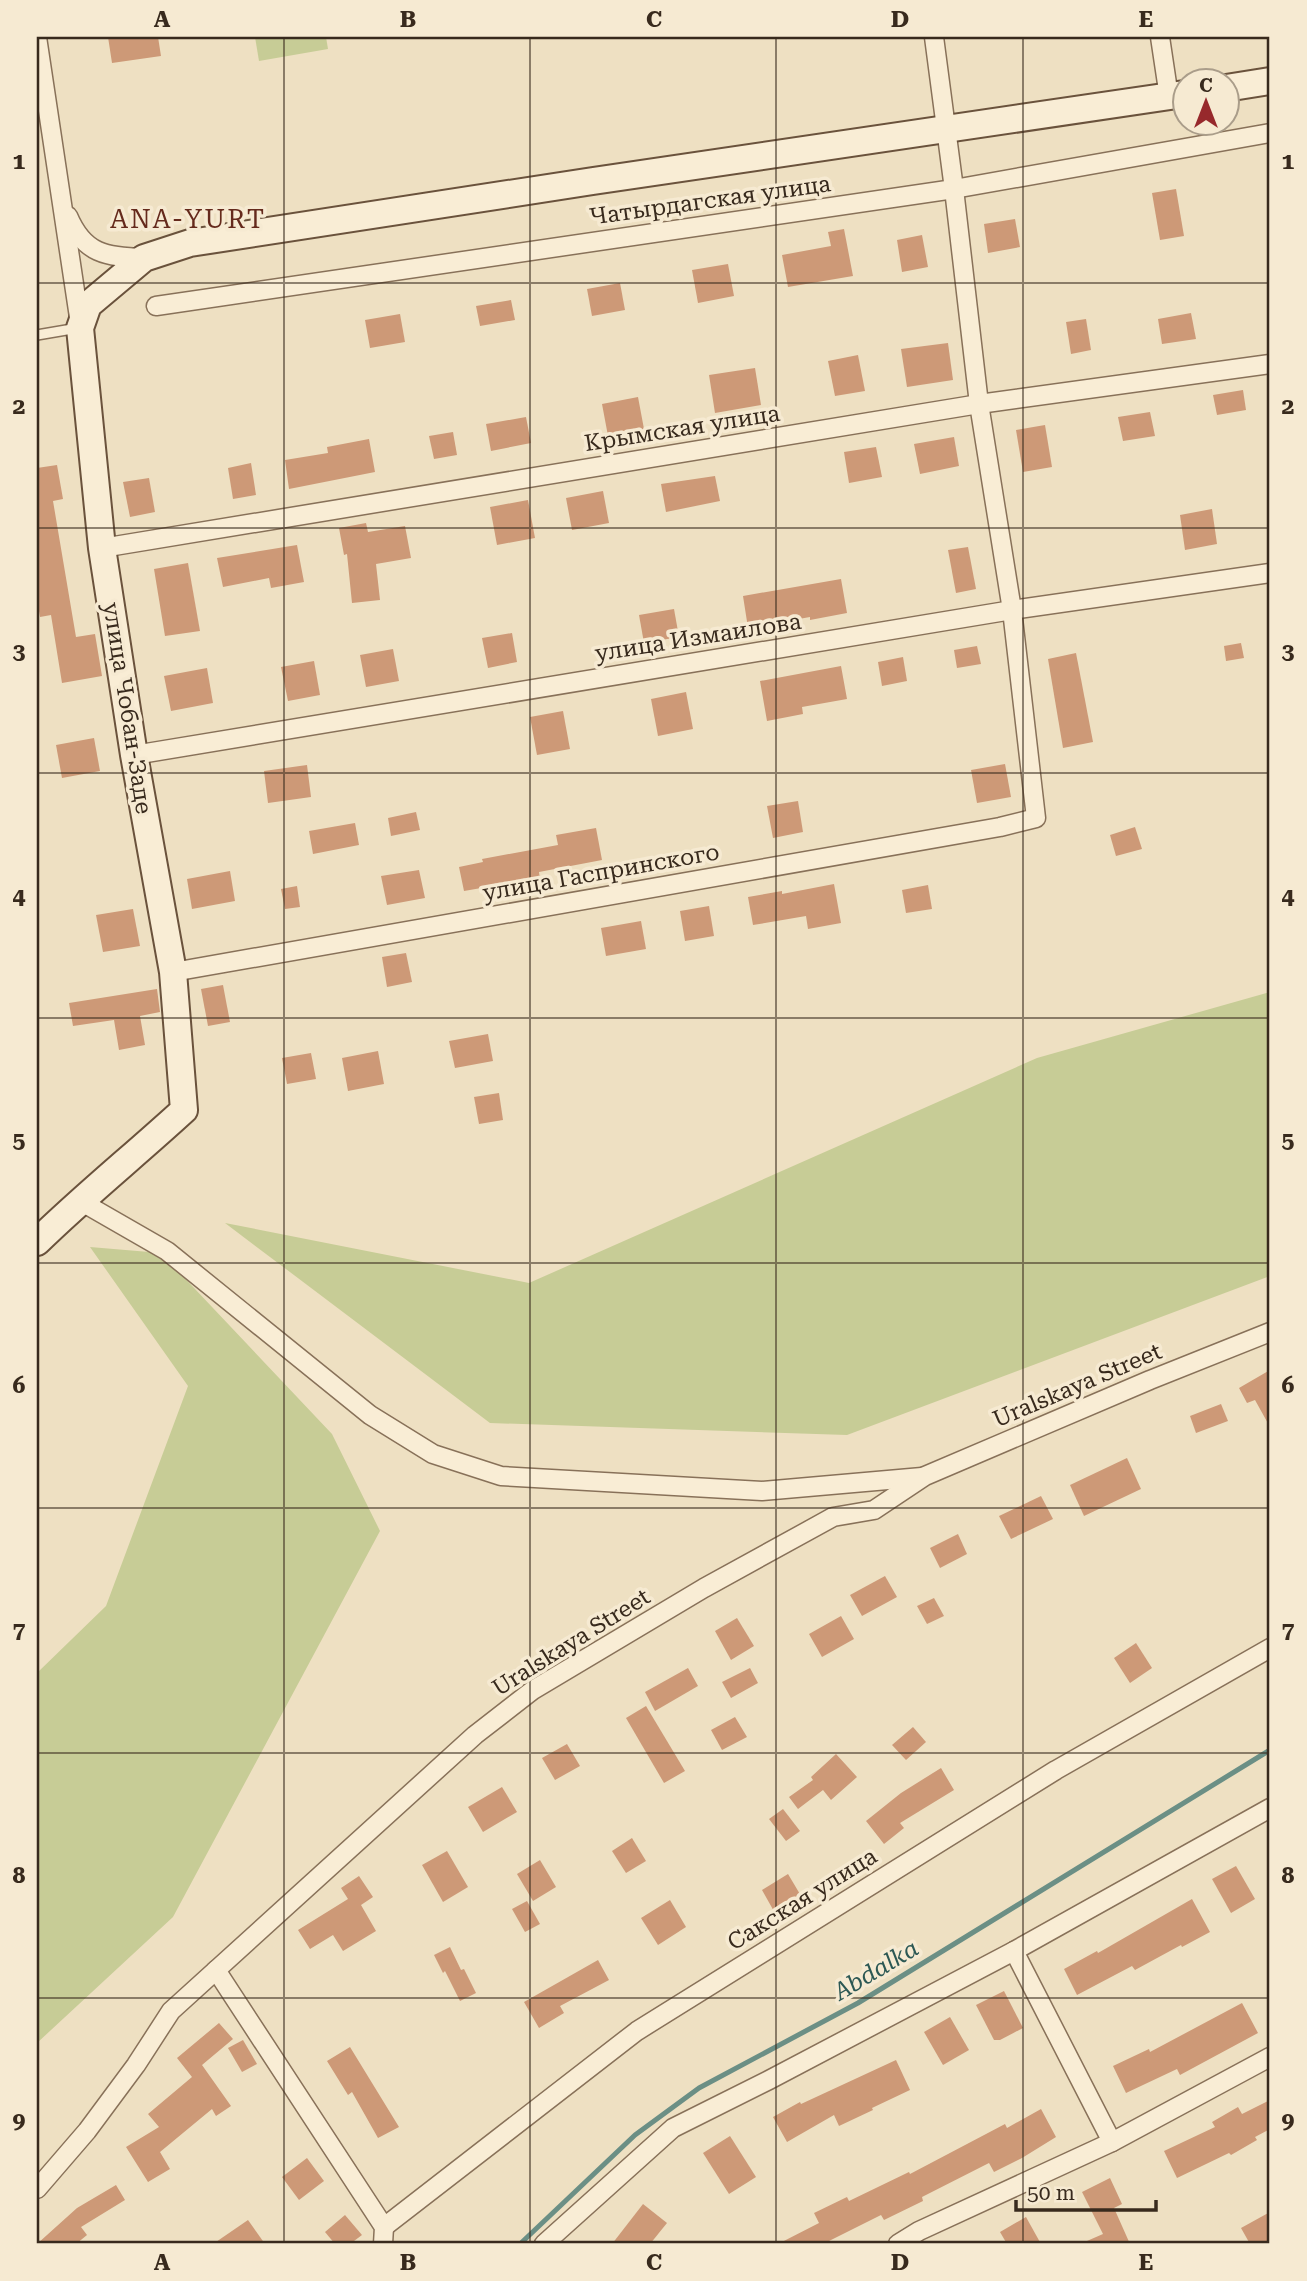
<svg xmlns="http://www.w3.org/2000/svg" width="1307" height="2281" viewBox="0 0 1307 2281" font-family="'Roboto Serif',serif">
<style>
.green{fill:#c7cc96}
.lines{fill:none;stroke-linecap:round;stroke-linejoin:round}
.stream{stroke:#6b8f85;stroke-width:5}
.building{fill:#cd9977}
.service-casing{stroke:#887159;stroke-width:12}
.minor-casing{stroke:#887159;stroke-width:21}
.secondary-casing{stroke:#6a523c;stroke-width:30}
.service{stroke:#f9edd5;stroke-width:9}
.minor{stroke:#f9edd5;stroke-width:18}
.secondary{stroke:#f9edd5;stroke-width:26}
.grid{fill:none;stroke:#382a1d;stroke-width:2;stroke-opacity:0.55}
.labels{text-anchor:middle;stroke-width:7;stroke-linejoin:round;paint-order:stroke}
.street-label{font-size:23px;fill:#382a1d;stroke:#f6ead2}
.water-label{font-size:24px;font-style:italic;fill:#2c5854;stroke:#f6ead2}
.quarter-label{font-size:26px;letter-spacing:2px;fill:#652a1c;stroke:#f6ead2}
.neatline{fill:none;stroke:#382a1d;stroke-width:2.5}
.grid-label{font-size:23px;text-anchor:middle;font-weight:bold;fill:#382a1d}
</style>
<rect width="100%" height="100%" fill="#eee0c2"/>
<g class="green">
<polygon points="255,37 326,37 328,49 259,61"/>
<polygon points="1270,992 1270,1276 847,1435 490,1423 225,1223 529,1283 1037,1058"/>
<polygon points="90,1247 161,1253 332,1434 380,1531 173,1917 37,2043 37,1673 106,1606 188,1386"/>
</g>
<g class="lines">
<polyline class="stream" points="520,2244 635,2135 699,2088 858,2003 1270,1750"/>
</g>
<g class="building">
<polygon points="108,37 158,37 161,56 112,63"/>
<polygon points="1176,189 1184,236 1160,240 1152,193"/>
<polygon points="1015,219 1020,247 988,253 984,224"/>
<polygon points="844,229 853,276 788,287 782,255 831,246 828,232"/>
<polygon points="922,235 928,267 902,272 897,240"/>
<polygon points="728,264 734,296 698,303 692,270"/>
<polygon points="620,283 625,310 592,316 587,289"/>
<polygon points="511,300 515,320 480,326 476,306"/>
<polygon points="1191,313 1196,339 1162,344 1158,319"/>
<polygon points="400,314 405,342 370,348 365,320"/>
<polygon points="1086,319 1091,350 1071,354 1066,322"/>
<polygon points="948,343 953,380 907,387 901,349"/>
<polygon points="858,355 865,391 835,396 828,361"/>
<polygon points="755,368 761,405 715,413 709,375"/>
<polygon points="1243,390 1246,410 1217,415 1213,395"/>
<polygon points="638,397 644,429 608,436 602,404"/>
<polygon points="1150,412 1155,436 1123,441 1118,417"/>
<polygon points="526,417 531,443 491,451 486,424"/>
<polygon points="1045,425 1052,467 1023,472 1016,430"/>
<polygon points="453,432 457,455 434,459 429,436"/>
<polygon points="954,437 959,466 920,474 914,444"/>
<polygon points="369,439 375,472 289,489 285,460 328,453 327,447"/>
<polygon points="876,447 882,477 849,483 844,452"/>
<polygon points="251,463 256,495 233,499 228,468"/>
<polygon points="57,465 63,499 53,501 76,637 95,634 102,676 62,683 51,615 40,617 37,599 37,468"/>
<polygon points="715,476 720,501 666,512 661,484"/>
<polygon points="149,478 155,512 130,517 123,482"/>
<polygon points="603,491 609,523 572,530 566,498"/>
<polygon points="528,500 535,538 497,545 490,507"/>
<polygon points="1212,509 1217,544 1185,550 1180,515"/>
<polygon points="366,523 368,532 405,526 411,558 376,564 380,600 352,603 347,554 344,555 339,528"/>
<polygon points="297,545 304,582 271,588 269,578 223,587 217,558"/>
<polygon points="968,547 976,589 956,593 948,550"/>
<polygon points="188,563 200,631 165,636 154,569"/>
<polygon points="841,579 847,613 810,620 810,617 748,628 743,596"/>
<polygon points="674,609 679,637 644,643 639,615"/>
<polygon points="512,633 517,662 488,668 482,638"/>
<polygon points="1241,643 1244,658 1226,661 1224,646"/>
<polygon points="977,646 981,664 957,668 954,650"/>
<polygon points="393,649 399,681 366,687 360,655"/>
<polygon points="1076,653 1093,742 1063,748 1048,659"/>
<polygon points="903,657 907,681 882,686 878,662"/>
<polygon points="314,661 320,695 288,701 281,667"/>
<polygon points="841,666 847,699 802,707 803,714 767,721 760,681"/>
<polygon points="207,668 213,703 171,711 164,676"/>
<polygon points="686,692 693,729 658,736 651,699"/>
<polygon points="563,711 570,749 537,755 530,717"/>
<polygon points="94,738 100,771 62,778 56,745"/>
<polygon points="1005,764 1011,797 977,803 971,770"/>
<polygon points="307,765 311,797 268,803 264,771"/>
<polygon points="798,801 803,832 773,838 767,806"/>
<polygon points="416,812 420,830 391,836 388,818"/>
<polygon points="355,823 359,845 313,854 309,831"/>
<polygon points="1135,827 1142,849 1116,856 1110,835"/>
<polygon points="596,828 602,860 539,872 540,880 488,890 487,887 464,891 459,867 483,862 482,859 558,845 556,835"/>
<polygon points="419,870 425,898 387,905 381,876"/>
<polygon points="230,871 235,901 192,909 187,879"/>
<polygon points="834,884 841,923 808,929 806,916 753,925 748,897 782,891 782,894"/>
<polygon points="928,885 932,909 906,913 902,890"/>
<polygon points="297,886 300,907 285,909 281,889"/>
<polygon points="709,906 714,936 685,941 680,911"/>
<polygon points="133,909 140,946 103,952 96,915"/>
<polygon points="641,921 646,949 606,956 601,928"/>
<polygon points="406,953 412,982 387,987 382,957"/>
<polygon points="223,985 230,1022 208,1026 201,989"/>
<polygon points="157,989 160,1012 140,1016 145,1045 119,1050 114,1020 73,1026 69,1003"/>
<polygon points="488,1034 493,1061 455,1068 449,1041"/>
<polygon points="378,1051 384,1084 348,1091 342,1058"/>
<polygon points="311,1053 316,1079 287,1084 282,1058"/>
<polygon points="499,1093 503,1120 479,1124 474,1097"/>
<polygon points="1270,1370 1270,1427 1255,1400 1247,1403 1239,1388"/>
<polygon points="1221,1404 1228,1421 1196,1433 1190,1416"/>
<polygon points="1127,1458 1141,1489 1084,1516 1070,1485"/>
<polygon points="1041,1496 1053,1519 1011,1539 999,1516"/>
<polygon points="958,1534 967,1554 940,1568 930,1548"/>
<polygon points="885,1576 897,1597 862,1616 850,1595"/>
<polygon points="934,1598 944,1616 927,1624 917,1606"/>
<polygon points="841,1616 854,1639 822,1657 809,1634"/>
<polygon points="737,1618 754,1646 731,1660 715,1631"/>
<polygon points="1136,1643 1152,1668 1130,1683 1114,1658"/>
<polygon points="688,1668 698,1686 655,1711 645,1692"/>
<polygon points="750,1668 758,1683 731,1698 722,1682"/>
<polygon points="646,1706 685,1771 664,1783 626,1718"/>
<polygon points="735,1717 747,1737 722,1750 711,1730"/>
<polygon points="913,1727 926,1742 906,1760 892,1745"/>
<polygon points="567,1744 580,1766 555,1780 542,1758"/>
<polygon points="836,1754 857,1777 831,1800 823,1790 798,1809 789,1797 813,1780 811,1777"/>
<polygon points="941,1768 954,1790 900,1823 904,1828 884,1844 866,1821 901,1793"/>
<polygon points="502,1787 517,1812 483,1832 468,1807"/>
<polygon points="783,1809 800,1831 786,1841 769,1819"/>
<polygon points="632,1838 646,1861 626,1873 612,1851"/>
<polygon points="447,1851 468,1887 443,1902 422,1865"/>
<polygon points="540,1860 556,1887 533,1901 517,1874"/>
<polygon points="1236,1866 1255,1899 1231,1913 1212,1879"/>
<polygon points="788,1874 807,1906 780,1922 762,1890"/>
<polygon points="359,1876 373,1897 361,1905 376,1931 343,1951 333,1935 310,1949 298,1930 348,1899 341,1888"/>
<polygon points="1192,1899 1210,1932 1182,1947 1181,1945 1135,1970 1132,1966 1077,1995 1064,1969 1097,1951 1098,1953"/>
<polygon points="670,1900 686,1927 658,1945 641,1918"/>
<polygon points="527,1901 540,1924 525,1932 512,1909"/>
<polygon points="450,1947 461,1970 464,1969 476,1993 460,2001 445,1971 443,1973 434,1955"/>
<polygon points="598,1960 609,1980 560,2006 564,2013 539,2028 524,2002"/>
<polygon points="1004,1991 1023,2028 1000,2040 994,2040 976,2005"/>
<polygon points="1242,2003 1258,2033 1180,2075 1177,2069 1126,2093 1113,2066 1149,2049 1150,2052"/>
<polygon points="950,2017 969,2050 943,2065 924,2032"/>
<polygon points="219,2023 233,2039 202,2065 231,2106 216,2116 212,2109 160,2152 170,2169 148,2182 126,2147 159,2127 148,2114 192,2077 177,2058"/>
<polygon points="243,2040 257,2064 242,2072 228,2048"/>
<polygon points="350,2047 399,2127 378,2138 352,2092 348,2095 327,2061"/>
<polygon points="896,2060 910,2090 872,2108 873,2110 839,2126 834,2115 787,2142 773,2117 800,2102 801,2104"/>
<polygon points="1270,2100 1270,2129 1255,2137 1257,2140 1231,2155 1229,2153 1177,2178 1164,2151 1215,2127 1212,2122 1238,2107 1242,2114"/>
<polygon points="1041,2109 1056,2137 1022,2158 994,2172 989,2163 922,2197 923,2201 884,2220 881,2215 823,2244 778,2244 819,2223 814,2213 847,2197 849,2201 909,2172 910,2174 1005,2124 1007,2128"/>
<polygon points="730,2136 756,2177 729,2194 703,2153"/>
<polygon points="307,2158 324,2181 299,2200 282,2177"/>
<polygon points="1110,2178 1122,2204 1114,2208 1130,2244 1080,2244 1103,2234 1082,2192"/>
<polygon points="116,2185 125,2200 81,2227 87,2235 76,2244 37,2244 77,2208"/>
<polygon points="643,2204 667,2223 650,2244 612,2244"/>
<polygon points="1270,2212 1270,2244 1250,2244 1241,2228"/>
<polygon points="345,2215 362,2235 350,2244 335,2244 325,2232"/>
<polygon points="1026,2217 1041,2244 1007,2244 1000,2232"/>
<polygon points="248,2220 265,2244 213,2244"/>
</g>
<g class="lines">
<defs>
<polyline id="service" points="37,335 78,328"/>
<g id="minor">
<polyline points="37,37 80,324"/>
<polyline points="1160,37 1169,97"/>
<path d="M68,216c16,38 38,41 76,42"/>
<polyline points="156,306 954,189 1270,133"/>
<polyline points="102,548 979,404 1270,364"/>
<polyline points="134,755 1012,610 1270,573"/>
<polyline points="173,972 1000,827 1036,818 1012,610 979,404 954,189 934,37"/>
<polyline points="80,1201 167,1251 370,1415 433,1454 501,1476 762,1491 922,1477"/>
<polyline points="1014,1951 1112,2142"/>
<polyline points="216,1970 384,2227 383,2244"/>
<polyline points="37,2189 87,2131 136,2065 171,2011 475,1735 533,1690 704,1588 833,1517 874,1510 925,1476 1150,1380 1270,1332"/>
<polyline points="384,2227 637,2031 1056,1770 1270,1648"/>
<polyline points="544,2244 673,2128 769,2080 1014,1951 1270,1808"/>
<polyline points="898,2244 919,2231 1112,2142 1270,2057"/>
</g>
<g id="secondary">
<polyline points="1226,88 1270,81"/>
<path d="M37,1242c47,-46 98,-87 147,-132l-11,-138 -39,-217 -32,-207 -22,-220 8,-23 56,-47 46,-15 403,-62 591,-87"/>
</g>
</defs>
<use href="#service" class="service-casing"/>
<use href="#minor" class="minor-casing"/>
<use href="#secondary" class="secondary-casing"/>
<use href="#service" class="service"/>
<use href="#minor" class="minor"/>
<use href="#secondary" class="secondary"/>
</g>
<path class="grid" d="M284,37v2207M530,37v2207M776,37v2207M1023,37v2207M37,283h1233M37,528h1233M37,773h1233M37,1018h1233M37,1263h1233M37,1508h1233M37,1753h1233M37,1998h1233"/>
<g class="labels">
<g class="street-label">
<text transform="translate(710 200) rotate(-8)" y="8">Чатырдагская улица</text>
<text transform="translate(682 428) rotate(-9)" y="8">Крымская улица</text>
<text transform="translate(698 637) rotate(-9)" y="8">улица Измаилова</text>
<text transform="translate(128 708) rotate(81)" y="8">улица Чобан-Заде</text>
<text transform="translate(601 872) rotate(-10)" y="8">улица Гаспринского</text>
<text transform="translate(1077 1385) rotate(-23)" y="8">Uralskaya Street</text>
<text transform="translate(571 1642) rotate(-32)" y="8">Uralskaya Street</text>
<text transform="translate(802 1899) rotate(-32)" y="8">Сакская улица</text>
</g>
<g class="water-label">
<text transform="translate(876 1970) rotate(-31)" y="8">Abdalka</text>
</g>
<g class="quarter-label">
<text x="188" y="228">ANA-YURT</text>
</g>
</g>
<rect width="1307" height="2281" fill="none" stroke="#f6ead2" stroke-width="77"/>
<g transform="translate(1206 102)"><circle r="33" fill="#f6ead2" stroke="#aa9d8a" stroke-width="2"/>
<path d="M0-5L12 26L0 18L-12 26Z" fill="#97292c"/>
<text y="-10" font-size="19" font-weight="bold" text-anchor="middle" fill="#382a1d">С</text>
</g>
<path d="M1016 2200v10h140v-10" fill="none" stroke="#382a1d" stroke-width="3.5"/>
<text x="1027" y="2200" font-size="21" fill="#382a1d" stroke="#f6ead2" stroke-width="5" paint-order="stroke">50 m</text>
<rect x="38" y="38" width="1230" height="2204" class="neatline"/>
<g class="grid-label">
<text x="162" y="27">A</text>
<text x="408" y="27">B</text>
<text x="654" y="27">C</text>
<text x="900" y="27">D</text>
<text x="1146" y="27">E</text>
<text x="19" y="169">1</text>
<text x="1288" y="169">1</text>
<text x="19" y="414">2</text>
<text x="1288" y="414">2</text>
<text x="19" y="659">3</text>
<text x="1288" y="659">3</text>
<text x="19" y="904">4</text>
<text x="1288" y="904">4</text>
<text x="19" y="1148">5</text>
<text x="1288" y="1148">5</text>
<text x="19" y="1393">6</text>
<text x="1288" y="1393">6</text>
<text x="19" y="1638">7</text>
<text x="1288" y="1638">7</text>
<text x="19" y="1883">8</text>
<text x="1288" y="1883">8</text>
<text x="19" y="2128">9</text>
<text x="1288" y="2128">9</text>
<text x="162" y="2270">A</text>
<text x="408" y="2270">B</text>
<text x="654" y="2270">C</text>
<text x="900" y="2270">D</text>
<text x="1146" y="2270">E</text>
</g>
</svg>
